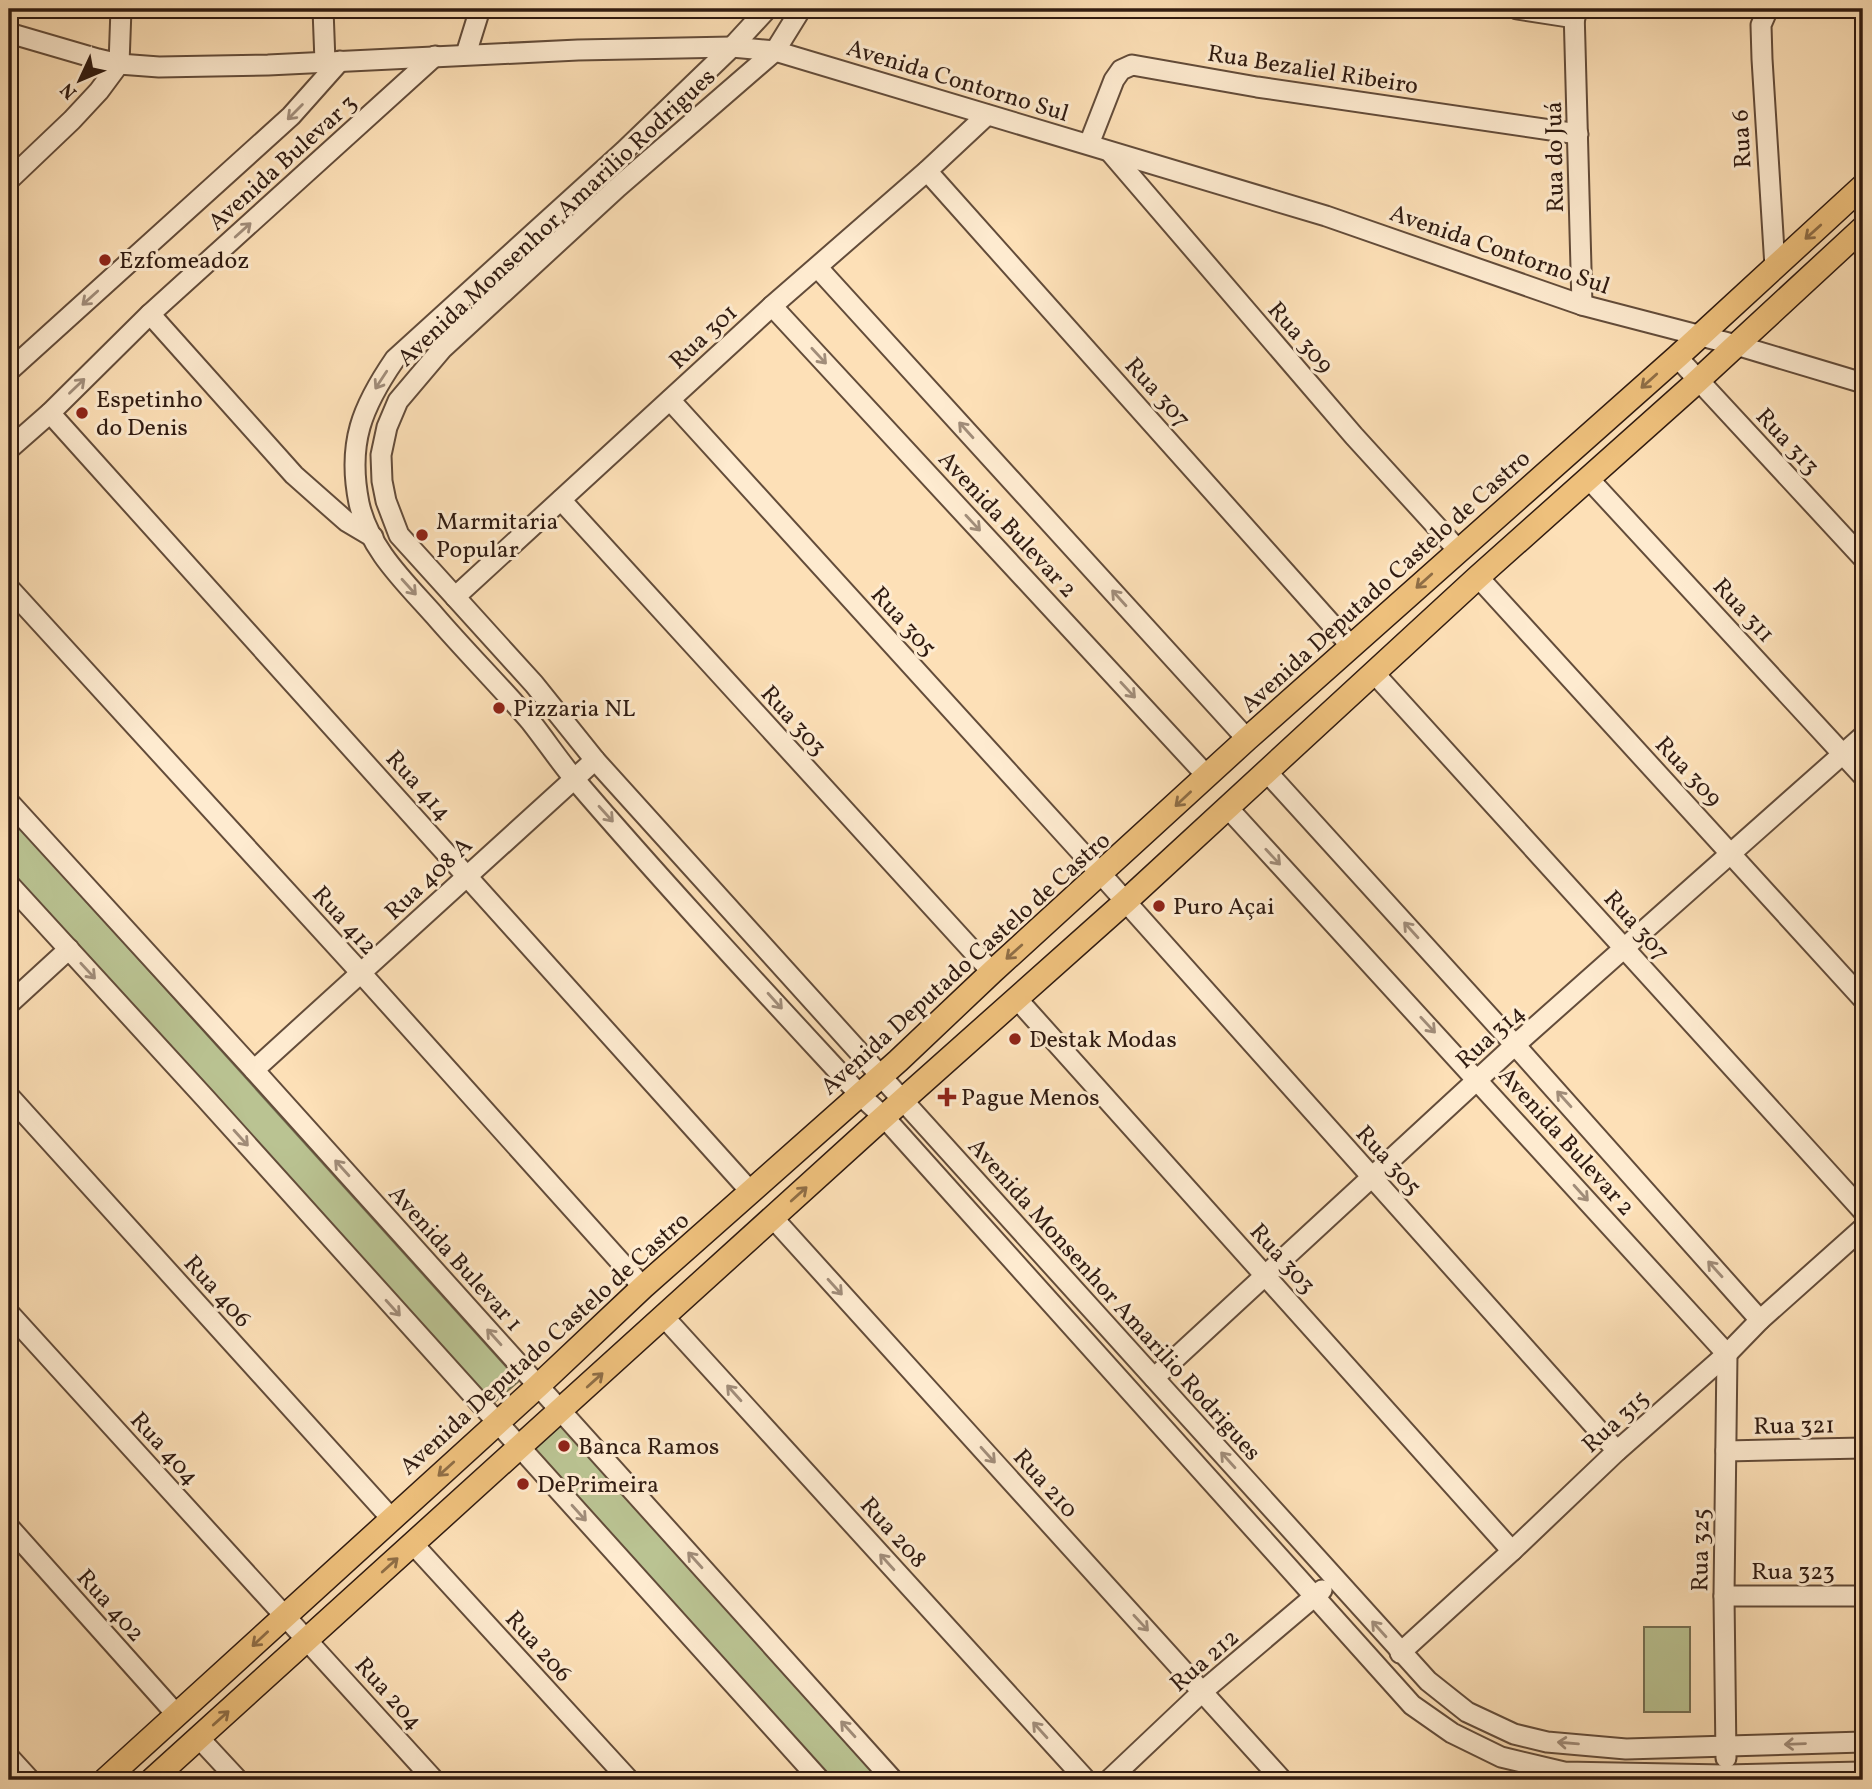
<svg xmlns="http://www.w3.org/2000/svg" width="1872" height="1789" viewBox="0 0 1872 1789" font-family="Vollkorn,serif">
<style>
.green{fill:#bac392;stroke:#756f52;stroke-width:2}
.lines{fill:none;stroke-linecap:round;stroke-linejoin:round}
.minor-casing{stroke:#634c3a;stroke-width:23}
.major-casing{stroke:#301b11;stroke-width:26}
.minor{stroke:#feebd0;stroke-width:19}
.major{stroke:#eec07c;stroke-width:23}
.oneway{stroke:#a18d7a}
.oneway2{stroke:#8f6e46}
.poi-dot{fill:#8f2418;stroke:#feebd0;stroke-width:2.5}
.labels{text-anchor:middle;stroke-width:6;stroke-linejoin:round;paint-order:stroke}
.street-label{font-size:24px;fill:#301b11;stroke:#feebd0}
.poi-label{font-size:24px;fill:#301b11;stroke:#feebd0;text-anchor:start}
</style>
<rect width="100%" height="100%" fill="#fde0b7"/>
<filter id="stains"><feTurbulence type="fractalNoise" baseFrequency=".00286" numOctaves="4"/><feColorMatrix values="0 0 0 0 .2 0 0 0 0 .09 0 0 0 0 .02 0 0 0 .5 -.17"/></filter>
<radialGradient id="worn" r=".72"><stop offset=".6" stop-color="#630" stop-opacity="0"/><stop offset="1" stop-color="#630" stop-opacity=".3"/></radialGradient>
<g class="green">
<polygon points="9,815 519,1381 491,1405 9,875"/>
<polygon points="561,1424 881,1780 832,1780 533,1448"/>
<rect x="1644" y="1627" width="46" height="85"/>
</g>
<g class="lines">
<defs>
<g id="minor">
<polyline points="323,9 325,62"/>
<path d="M767,9l-35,38 -108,104 -229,208c-33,48 -48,84 -36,144 10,46 46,79 76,113 31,36 65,70 96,106 15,19 29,40 45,59 91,106 189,211 284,314l24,22 528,588 40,28 49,24 63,15 161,3 138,-3"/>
<polyline points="801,9 775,51 618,187 442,349 398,401 387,427 381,455 382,481 386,501 399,535 534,684 595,760 1428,1681 1467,1712 1514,1734 1547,1742 1626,1749 1863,1742"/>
<polyline points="1517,9 1575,18"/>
<polyline points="1574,9 1582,305"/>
<polyline points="1768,9 1761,25 1762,59 1775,267"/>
<polyline points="9,33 98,59 119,64 159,67 268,65 578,50 732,47 775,51 1326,216 1582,305 1736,345 1863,383"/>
<polyline points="466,54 480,9"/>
<polyline points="1089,144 1114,80 1121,70 1132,65 1257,87 1578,134"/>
<polyline points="1110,152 1354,436 1458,550"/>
<polyline points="927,171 1351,646"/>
<polyline points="9,180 72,120 99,91 119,64 121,9"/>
<polyline points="818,268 1247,739"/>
<polyline points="772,306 1207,776"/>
<polyline points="150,314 294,475 346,521 373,537"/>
<polyline points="1677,357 1863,558"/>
<polyline points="9,371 291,116 340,61"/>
<polyline points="670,400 1101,874 1617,1451"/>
<polyline points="50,413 751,1192"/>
<polyline points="9,449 50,413 150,314 435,56"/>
<polyline points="1588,478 1863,776"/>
<polyline points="561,500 992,972"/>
<polyline points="1478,577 1863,999"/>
<polyline points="9,588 361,973 643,1287"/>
<polyline points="455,597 772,306 927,171 987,115"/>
<polyline points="1374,673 1863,1211"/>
<polyline points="1266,771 1515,1045 1760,1320"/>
<polyline points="9,802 254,1070 893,1780"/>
<polyline points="1227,807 1727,1354 1724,1596 1726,1758"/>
<polyline points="9,884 205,1098 820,1780"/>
<polyline points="1017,999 1512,1551"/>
<polyline points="9,1004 69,949"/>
<polyline points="254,1070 595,760"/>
<polyline points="9,1096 391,1518"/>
<polyline points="773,1218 1282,1780"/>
<polyline points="9,1313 434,1780"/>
<polyline points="664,1317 1086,1780"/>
<polyline points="1154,1378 1515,1045 1863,736"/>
<polyline points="1726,1451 1863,1448"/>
<polyline points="9,1527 177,1715"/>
<polyline points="413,1544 629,1780"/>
<polyline points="1724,1596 1863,1596"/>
<polyline points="1400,1653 1512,1551 1617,1451 1727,1354 1760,1320 1863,1228"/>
<polyline points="199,1738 238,1780"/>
<polyline points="9,1757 30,1780"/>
<polyline points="1109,1780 1203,1691 1322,1590"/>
</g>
<g id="major">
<polyline points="105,1780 538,1386 643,1287 898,1061 992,972 1247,739 1677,357 1863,186"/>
<polyline points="152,1780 877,1123 1125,902 1478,577 1691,387 1863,228"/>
</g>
</defs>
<use href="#minor" class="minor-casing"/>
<use href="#major" class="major-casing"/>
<use href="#minor" class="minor"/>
<use href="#major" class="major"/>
</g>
<defs><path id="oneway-shaft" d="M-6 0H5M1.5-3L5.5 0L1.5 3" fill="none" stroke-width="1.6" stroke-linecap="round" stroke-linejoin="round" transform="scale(1.75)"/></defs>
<g class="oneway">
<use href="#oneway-shaft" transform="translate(295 112) rotate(135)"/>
<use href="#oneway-shaft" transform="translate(243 230) rotate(-42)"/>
<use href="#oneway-shaft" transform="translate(90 298) rotate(138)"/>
<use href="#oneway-shaft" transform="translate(819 356) rotate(47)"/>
<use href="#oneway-shaft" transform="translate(381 380) rotate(123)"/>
<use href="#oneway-shaft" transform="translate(77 386) rotate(-44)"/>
<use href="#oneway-shaft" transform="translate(966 430) rotate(-132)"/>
<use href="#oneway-shaft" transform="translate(973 523) rotate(47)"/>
<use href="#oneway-shaft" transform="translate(409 587) rotate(48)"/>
<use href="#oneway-shaft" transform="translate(1119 598) rotate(-132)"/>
<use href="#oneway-shaft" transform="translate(1128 690) rotate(47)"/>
<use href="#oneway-shaft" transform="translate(606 814) rotate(48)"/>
<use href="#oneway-shaft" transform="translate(1273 857) rotate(47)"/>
<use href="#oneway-shaft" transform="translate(1411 930) rotate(-132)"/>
<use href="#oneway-shaft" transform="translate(88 971) rotate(47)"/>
<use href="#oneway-shaft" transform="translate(775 1001) rotate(48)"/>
<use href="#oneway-shaft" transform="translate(1428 1025) rotate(47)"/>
<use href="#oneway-shaft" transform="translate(1564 1099) rotate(-132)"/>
<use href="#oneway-shaft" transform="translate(241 1138) rotate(48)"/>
<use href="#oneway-shaft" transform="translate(342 1168) rotate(-132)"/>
<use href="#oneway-shaft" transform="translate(1581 1193) rotate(48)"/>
<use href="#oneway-shaft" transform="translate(1715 1269) rotate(-132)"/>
<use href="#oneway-shaft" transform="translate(835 1287) rotate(48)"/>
<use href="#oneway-shaft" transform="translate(393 1308) rotate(48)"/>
<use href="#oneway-shaft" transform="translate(494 1337) rotate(-132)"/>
<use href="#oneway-shaft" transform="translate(734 1393) rotate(-132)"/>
<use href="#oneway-shaft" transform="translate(988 1455) rotate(48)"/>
<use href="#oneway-shaft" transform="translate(1228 1460) rotate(-132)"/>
<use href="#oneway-shaft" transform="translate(579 1513) rotate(48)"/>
<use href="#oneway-shaft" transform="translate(695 1560) rotate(-132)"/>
<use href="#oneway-shaft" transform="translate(887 1562) rotate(-132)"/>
<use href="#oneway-shaft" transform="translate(1141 1623) rotate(47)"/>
<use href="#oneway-shaft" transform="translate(1379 1629) rotate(-132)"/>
<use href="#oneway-shaft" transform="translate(848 1729) rotate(-132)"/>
<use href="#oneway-shaft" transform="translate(1040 1730) rotate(-132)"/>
<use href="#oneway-shaft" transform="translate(1568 1743) rotate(-175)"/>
<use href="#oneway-shaft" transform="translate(1795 1744) rotate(178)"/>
</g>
<g class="oneway2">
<use href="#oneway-shaft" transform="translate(1813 232) rotate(138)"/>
<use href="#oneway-shaft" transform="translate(1649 381) rotate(138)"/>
<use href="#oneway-shaft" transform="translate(1424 581) rotate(138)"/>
<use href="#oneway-shaft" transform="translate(1183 799) rotate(137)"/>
<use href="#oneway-shaft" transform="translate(1014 952) rotate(138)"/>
<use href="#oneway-shaft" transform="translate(799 1194) rotate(-42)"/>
<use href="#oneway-shaft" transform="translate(595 1380) rotate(-42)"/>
<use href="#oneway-shaft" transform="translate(446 1469) rotate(138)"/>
<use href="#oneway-shaft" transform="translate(390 1565) rotate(-42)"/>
<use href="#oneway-shaft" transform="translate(260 1639) rotate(137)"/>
<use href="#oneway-shaft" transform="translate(221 1718) rotate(-42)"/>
</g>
<g class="poi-dot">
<circle cx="105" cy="260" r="7"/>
<circle cx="82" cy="413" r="7"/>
<circle cx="422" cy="535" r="7"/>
<circle cx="499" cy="708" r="7"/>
<circle cx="1159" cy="906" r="7"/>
<circle cx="1015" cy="1039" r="7"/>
<path d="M943.5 1086.5h7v7h7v7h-7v7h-7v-7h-7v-7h7z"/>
<circle cx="564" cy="1446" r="7"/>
<circle cx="523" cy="1484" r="7"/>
</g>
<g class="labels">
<g class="street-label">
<text transform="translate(1313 69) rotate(9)" y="8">Rua Bezaliel Ribeiro</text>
<text transform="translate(958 80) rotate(17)" y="8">Avenida Contorno Sul</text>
<text transform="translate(1741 139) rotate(-93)" y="8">Rua 6</text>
<text transform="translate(1554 157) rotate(-91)" y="8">Rua do Juá</text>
<text transform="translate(282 162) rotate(-42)" y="8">Avenida Bulevar 3</text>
<text transform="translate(556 217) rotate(-43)" y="8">Avenida Monsenhor Amarilio Rodrigues</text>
<text transform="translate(1500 249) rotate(19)" y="8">Avenida Contorno Sul</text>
<text transform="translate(703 336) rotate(-43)" y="8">Rua 301</text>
<text transform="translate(1301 337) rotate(49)" y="8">Rua 309</text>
<text transform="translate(1158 392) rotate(48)" y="8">Rua 307</text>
<text transform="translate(1788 441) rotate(47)" y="8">Rua 313</text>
<text transform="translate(1008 524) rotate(47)" y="8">Avenida Bulevar 2</text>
<text transform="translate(1385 581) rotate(-42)" y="8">Avenida Deputado Castelo de Castro</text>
<text transform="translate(1744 610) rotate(47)" y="8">Rua 311</text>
<text transform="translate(904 621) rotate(48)" y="8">Rua 305</text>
<text transform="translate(794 720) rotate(48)" y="8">Rua 303</text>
<text transform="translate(1689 771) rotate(47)" y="8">Rua 309</text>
<text transform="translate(419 785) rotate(48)" y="8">Rua 414</text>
<text transform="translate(428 878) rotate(-43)" y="8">Rua 408 A</text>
<text transform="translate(345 920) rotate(48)" y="8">Rua 412</text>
<text transform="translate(1637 925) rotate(48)" y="8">Rua 307</text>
<text transform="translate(965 963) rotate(-42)" y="8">Avenida Deputado Castelo de Castro</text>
<text transform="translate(1490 1036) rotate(-42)" y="8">Rua 314</text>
<text transform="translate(1567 1141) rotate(48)" y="8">Avenida Bulevar 2</text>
<text transform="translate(1389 1160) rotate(48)" y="8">Rua 305</text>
<text transform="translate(456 1258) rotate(48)" y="8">Avenida Bulevar 1</text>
<text transform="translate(1283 1258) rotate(48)" y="8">Rua 303</text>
<text transform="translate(218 1291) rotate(48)" y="8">Rua 406</text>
<text transform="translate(1115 1299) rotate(48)" y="8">Avenida Monsenhor Amarilio Rodrigues</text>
<text transform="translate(544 1343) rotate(-42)" y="8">Avenida Deputado Castelo de Castro</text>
<text transform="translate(1615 1421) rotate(-42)" y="8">Rua 315</text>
<text transform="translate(1794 1425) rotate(-1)" y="8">Rua 321</text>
<text transform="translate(165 1448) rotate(48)" y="8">Rua 404</text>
<text transform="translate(1046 1483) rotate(48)" y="8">Rua 210</text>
<text transform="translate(894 1532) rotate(48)" y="8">Rua 208</text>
<text transform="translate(1700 1550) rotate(-89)" y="8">Rua 325</text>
<text x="1793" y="1579">Rua 323</text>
<text transform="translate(111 1605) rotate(48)" y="8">Rua 402</text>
<text transform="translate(539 1646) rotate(48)" y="8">Rua 206</text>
<text transform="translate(1204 1660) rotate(-41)" y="8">Rua 212</text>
<text transform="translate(389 1693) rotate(48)" y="8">Rua 204</text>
</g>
<g class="poi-label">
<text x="119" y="268">Ezfomeadoz</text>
<text x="96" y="407">Espetinho<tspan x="96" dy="28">do Denis</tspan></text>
<text x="436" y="529">Marmitaria<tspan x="436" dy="28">Popular</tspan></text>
<text x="513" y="716">Pizzaria NL</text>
<text x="1173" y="914">Puro Açai</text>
<text x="1029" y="1047">Destak Modas</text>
<text x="961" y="1105">Pague Menos</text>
<text x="578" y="1454">Banca Ramos</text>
<text x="537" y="1492">DePrimeira</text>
</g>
</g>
<rect width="1872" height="1789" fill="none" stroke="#fde0b7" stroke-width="35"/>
<rect x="10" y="10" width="1851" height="1768" fill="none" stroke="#301b11" stroke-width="3.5"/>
<rect x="18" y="18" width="1837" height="1754" fill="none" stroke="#301b11" stroke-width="2"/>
<g transform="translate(80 80) rotate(226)" stroke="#feebd0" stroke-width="5" paint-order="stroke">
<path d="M0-5L12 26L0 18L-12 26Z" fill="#301b11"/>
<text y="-10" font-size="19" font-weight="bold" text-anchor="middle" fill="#301b11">N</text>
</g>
<rect width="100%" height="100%" filter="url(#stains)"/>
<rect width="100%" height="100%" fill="url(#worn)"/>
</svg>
